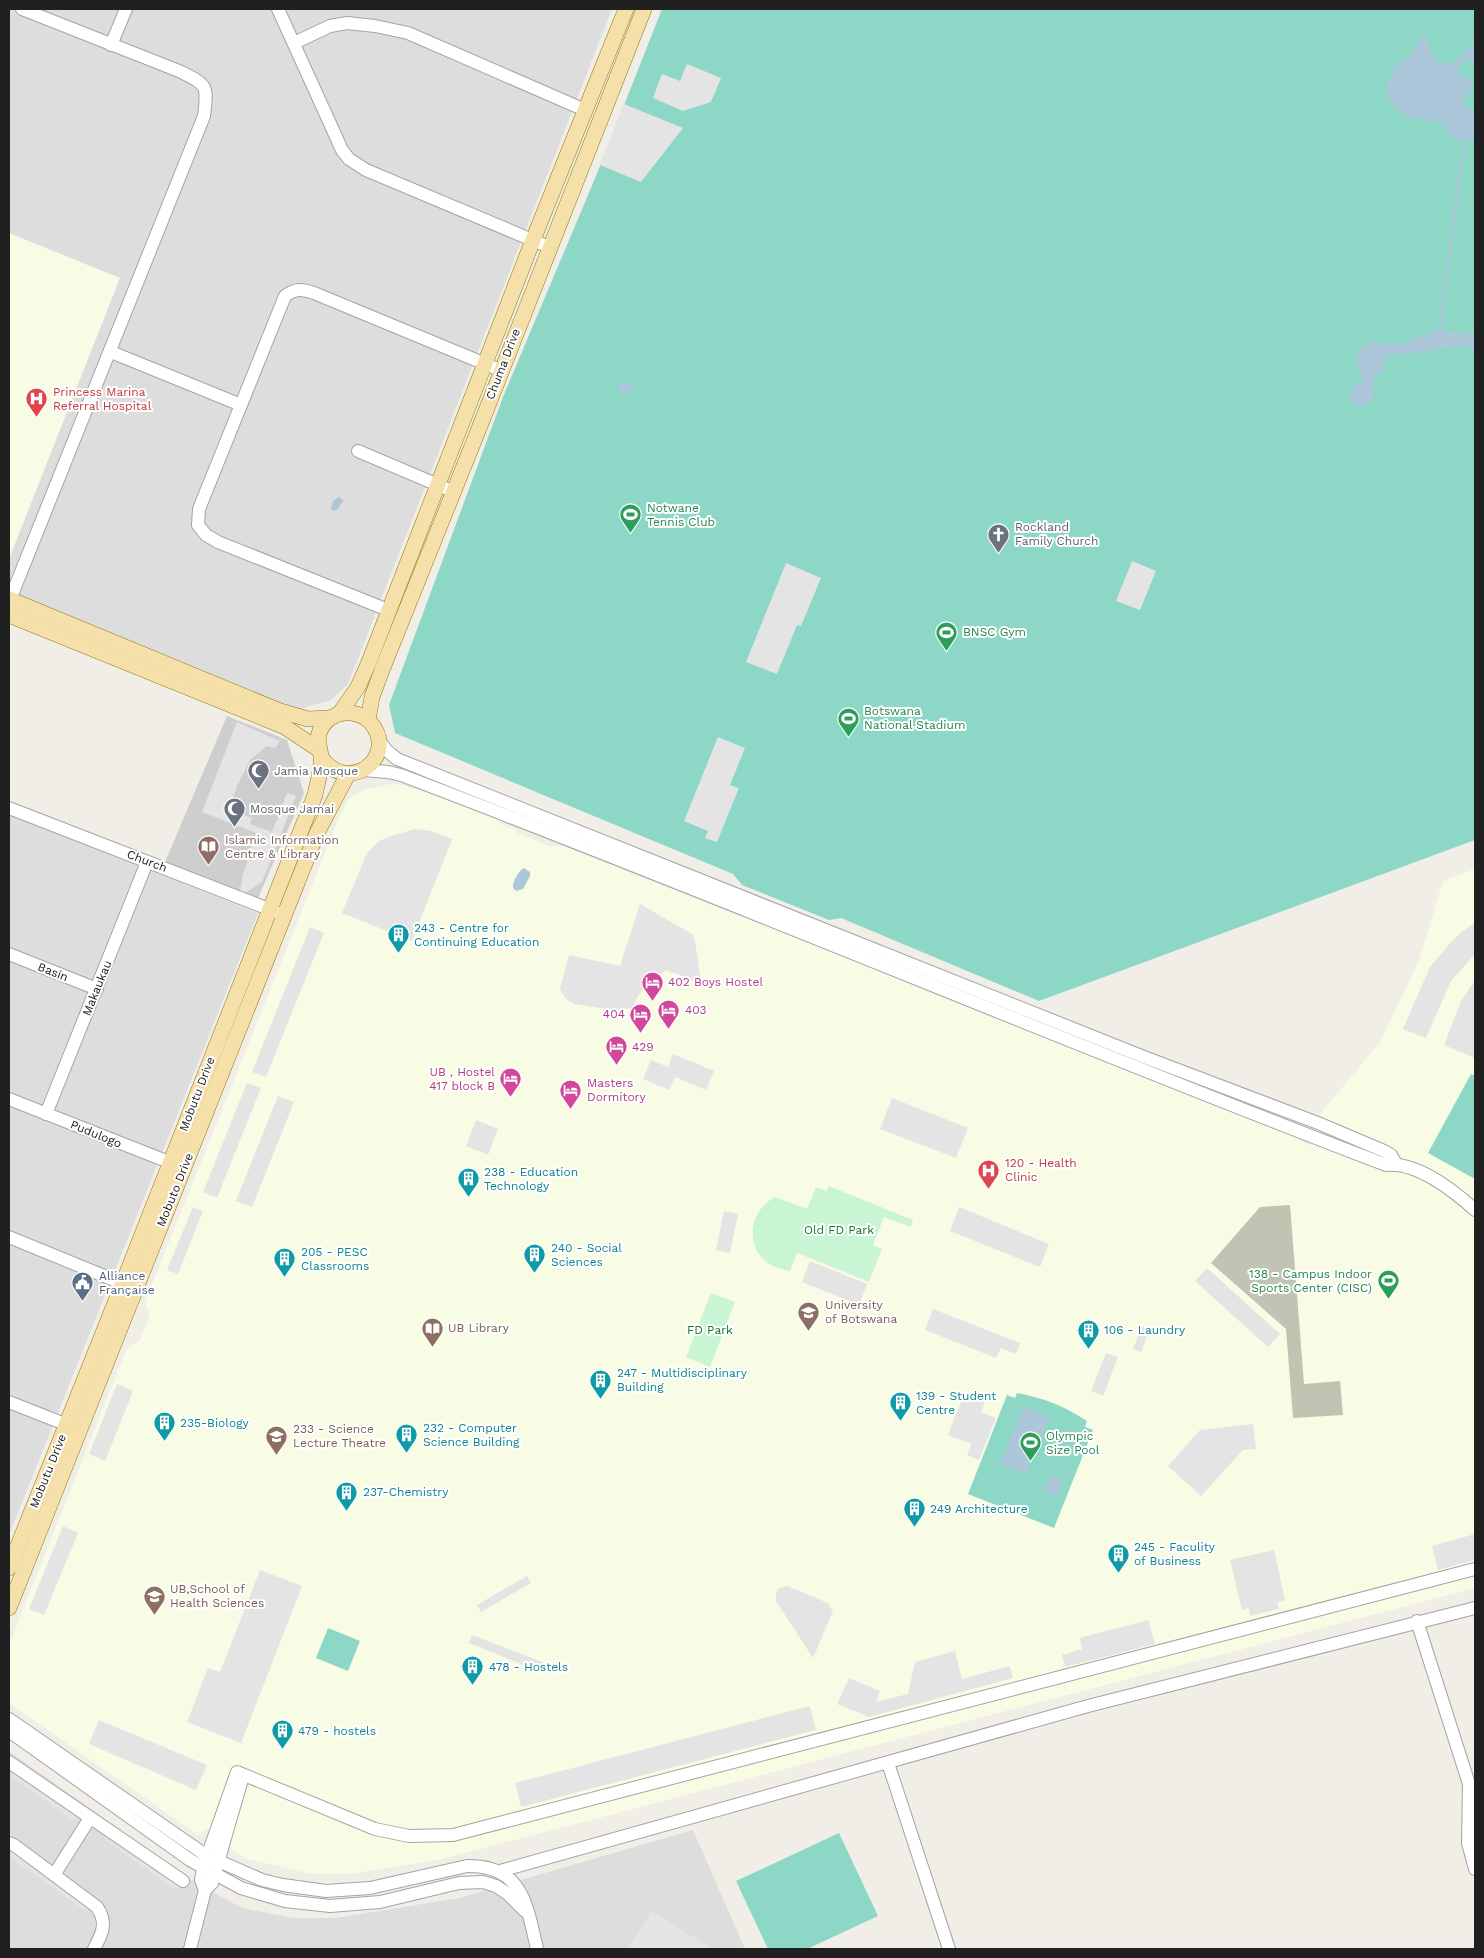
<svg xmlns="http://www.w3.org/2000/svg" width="1484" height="1958" viewBox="0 0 1484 1958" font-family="'Work Sans',sans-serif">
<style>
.residential{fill:#dedddd}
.education{fill:#f8fce4}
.religious{fill:#cecece}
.construction{fill:#c1c4b3}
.park{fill:#c9f5d4}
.pitch{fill:#8dd7c7}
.parking{fill:#e4e4e4}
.water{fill:#acc7d9}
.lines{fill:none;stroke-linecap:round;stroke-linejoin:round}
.stream{stroke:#acc7d9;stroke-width:2.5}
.minor-casing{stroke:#a4a4a4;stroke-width:14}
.major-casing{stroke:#8e7a0e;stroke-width:16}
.minor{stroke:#fff;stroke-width:12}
.major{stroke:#f4e0a8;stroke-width:15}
.labels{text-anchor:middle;stroke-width:4;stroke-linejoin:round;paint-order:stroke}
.street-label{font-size:12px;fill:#202020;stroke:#fff}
.health-label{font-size:12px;fill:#be3a42;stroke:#fff;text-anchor:start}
.leisure-label{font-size:12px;fill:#27864d;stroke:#fff;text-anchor:start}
.worship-label{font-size:12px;fill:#5b616d;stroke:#fff;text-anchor:start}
.education-label{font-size:12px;fill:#785e54;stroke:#fff;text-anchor:start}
.culture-label{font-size:12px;fill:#0d838f;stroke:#fff;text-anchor:start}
.hotel-label{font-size:12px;fill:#b23c85;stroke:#fff;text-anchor:start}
.park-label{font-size:12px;fill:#16762e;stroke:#fff}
.service-label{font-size:12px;fill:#4e5e75;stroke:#fff;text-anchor:start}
</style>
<rect width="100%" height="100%" fill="#f0eee7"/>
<g class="residential">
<polygon points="9,9 612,9 348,684 331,700 296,710 9,595"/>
<polygon points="9,815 258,913 9,1535"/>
<polygon points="10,1752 190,1879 242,1908 293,1918 335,1918 459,1898 693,1830 745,1949 9,1949"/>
</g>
<g class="education">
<polygon points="9,233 120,278 9,559"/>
<polygon points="390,784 402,785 448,799 500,820 500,824 517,830 517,833 549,846 563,846 1293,1135 1309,1146 1321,1113 1380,1042 1419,961 1443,881 1475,869 1475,1588 438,1860 348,1874 312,1874 247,1859 224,1845 207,1828 198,1835 9,1703 9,1645 128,1346 139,1342 149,1319 149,1313 145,1302 340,815 347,802 354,795 364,790"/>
</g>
<polygon class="religious" points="227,716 287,740 304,793 258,898 165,862"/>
<polygon class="construction" points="1290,1205 1304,1384 1340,1381 1343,1415 1293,1418 1286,1329 1211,1263 1260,1207"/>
<g class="park">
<path d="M829,1186l84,34 -2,7 -27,-10 -11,28 9,4 -13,33 -72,-29 -7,18c-9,-2 -19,-4 -26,-11 -20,-20 -12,-51 11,-63l32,12 9,-22 10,4z"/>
<polygon points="711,1293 735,1302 710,1367 686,1357"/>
</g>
<g class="pitch">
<polygon points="662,9 1475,9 1475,840 1039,1001 841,918 829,920 742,885 733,874 395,733 389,705 503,397 596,176"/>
<polygon points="1471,1074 1475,1076 1475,1179 1428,1153"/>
<path d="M1017,1393c27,5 47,13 70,28l-2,6 8,3 -39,98 -86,-34 39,-99 8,3z"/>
<polygon points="328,1628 360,1641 348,1671 316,1658"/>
<polygon points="839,1833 878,1916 807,1949 768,1949 736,1881"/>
</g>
<g class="parking">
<polygon points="687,64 721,78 711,102 683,111 653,98 662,74 680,81"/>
<polygon points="624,104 683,128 641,182 600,165"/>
<polygon points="1132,561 1156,571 1140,610 1116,601"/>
<polygon points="786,563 821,578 801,626 797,625 777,674 746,662"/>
<polygon points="237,722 280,741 275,748 267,746 250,760 237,786 229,809 252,818 250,824 272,832 287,793 296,796 262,882 239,897 243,874 256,833 202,812"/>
<polygon points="718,737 745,748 730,785 739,788 717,842 705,838 708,831 684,821"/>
<polygon points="415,829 431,831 452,839 412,941 342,913 367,853 379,841 391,836"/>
<polygon points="640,904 692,934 695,940 701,983 666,970 641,991 632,1008 614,1010 574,1004 565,998 560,989 569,955 620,966"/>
<polygon points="1475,923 1475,954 1451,981 1426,1038 1403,1029 1430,967 1451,942 1464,930"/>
<polygon points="310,927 324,933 266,1077 252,1072"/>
<polygon points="1475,980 1475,1058 1444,1045 1461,1001"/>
<polygon points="673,1054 714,1071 706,1090 675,1077 669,1090 643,1079 651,1060 668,1067"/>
<polygon points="247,1083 261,1088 217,1198 203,1192"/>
<polygon points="278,1096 294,1102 252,1207 236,1201"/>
<polygon points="892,1098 968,1128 956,1158 880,1129"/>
<polygon points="476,1120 498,1129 488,1155 466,1146"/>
<polygon points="193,1207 203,1211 178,1274 167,1270"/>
<polygon points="959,1207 1049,1244 1040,1267 950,1231"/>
<polygon points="724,1211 738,1214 730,1253 716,1250"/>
<polygon points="810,1261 867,1284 859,1305 802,1282"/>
<polygon points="1207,1268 1280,1334 1268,1347 1195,1281"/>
<polygon points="933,1309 1020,1343 1016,1354 1001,1348 996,1358 925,1330"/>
<polygon points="1142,1326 1150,1329 1141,1352 1133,1349"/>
<polygon points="1106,1353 1118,1357 1103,1396 1091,1391"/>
<polygon points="117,1384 133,1391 105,1461 89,1454"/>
<polygon points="964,1394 985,1402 981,1412 996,1418 979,1460 967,1455 971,1444 948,1435"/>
<polygon points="1253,1424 1256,1449 1243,1450 1201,1496 1168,1466 1200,1430"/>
<polygon points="63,1526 78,1533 44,1615 29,1609"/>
<polygon points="1475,1534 1475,1560 1438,1570 1432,1546"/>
<polygon points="1274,1550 1285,1600 1277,1602 1279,1609 1250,1616 1249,1608 1242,1610 1230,1560"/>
<polygon points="260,1570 302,1586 241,1743 187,1722 208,1668 220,1672"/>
<polygon points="527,1576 531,1583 481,1612 477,1605"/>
<polygon points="787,1586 828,1603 833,1611 813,1658 776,1601 776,1593 778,1589"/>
<polygon points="1148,1620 1155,1644 1065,1667 1062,1655 1082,1649 1080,1638"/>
<polygon points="472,1635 545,1663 541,1672 469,1643"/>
<polygon points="955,1651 962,1679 1010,1666 1013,1678 869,1717 837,1704 849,1678 880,1691 876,1702 908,1694 915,1662"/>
<polygon points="810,1706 816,1730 521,1807 515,1783"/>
<polygon points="99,1720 207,1765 196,1790 89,1744"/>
<polygon points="15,1772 78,1817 74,1821 11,1777"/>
<polygon points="107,1835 180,1886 177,1891 104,1839"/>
<polygon points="13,1851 91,1906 87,1912 9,1857"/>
<polygon points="651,1911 713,1949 628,1949"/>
</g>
<g class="water">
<path d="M1423,35l3,3 8,22c21,11 28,-6 41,-19v20h-11c-13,11 -1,15 7,19 5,10 -4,12 -7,20l2,8 9,2v26l-6,5 -13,-1 -15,-17 -32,-6 -8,-4 -13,-14 -2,-6v-6l9,-20 15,-11z"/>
<path d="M1440,329l16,4h19v16c-18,-6 -34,0 -52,3 -10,2 -27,1 -35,4l-4,5v10l-10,4c0,15 3,29 -16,31l-9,-7c2,-10 3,-15 14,-16l1,-3c-10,-19 -11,-25 7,-39l19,4 11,-1z"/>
<polygon points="623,383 634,384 636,387 633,391 622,393 618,389 619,385"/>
<polygon points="339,497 342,499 343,501 337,510 333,511 331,508 333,501"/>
<path d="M524,868l6,4v4l-7,13 -7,2 -3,-3c-1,-6 6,-18 11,-20z"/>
<polygon points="1024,1407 1049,1417 1026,1474 1000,1464"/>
<polygon points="1051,1475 1063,1480 1056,1496 1044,1491"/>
</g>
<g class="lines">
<polyline class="stream" points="1440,329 1464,142"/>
<defs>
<g id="minor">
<polyline points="278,9 342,150 349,159 366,170 549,247"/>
<polyline points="294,43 330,26 347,23 375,26 408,33 585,110"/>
<polyline points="111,45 126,9"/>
<polyline points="111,352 241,405"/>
<polyline points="358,451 452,491"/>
<path d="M9,602l195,-486c4,-32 3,-31 -25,-45l-157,-62"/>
<path d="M388,610l-170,-68 -12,-7 -8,-10 1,-16 86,-213c11,-8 17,-7 29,-3l186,77"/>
<polyline points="379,740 386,750 397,759 1144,1057 1318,1123 1384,1151 1391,1155 1396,1164"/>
<path d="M363,770l25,2 13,3c330,125 655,264 985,390 30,-4 68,26 89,45"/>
<polyline points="9,808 279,913"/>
<polyline points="9,954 97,989"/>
<polyline points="9,1099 179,1166"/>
<polyline points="46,1114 147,862"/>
<polyline points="9,1237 131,1287"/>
<polyline points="9,1402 75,1428"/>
<polyline points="1417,1621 1469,1784 1468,1843 1475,1869"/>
<path d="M9,1719l198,137 55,24 21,5 43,6 44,-3 97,-22c56,-1 60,40 70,83"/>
<polyline points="9,1731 190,1860 241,1888 285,1901 330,1906 380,1902 459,1883 483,1882 496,1886 508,1894 525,1911"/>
<polyline points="9,1762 183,1881"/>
<polyline points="888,1763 949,1949"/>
<path d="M9,1843l5,2 83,62c11,16 5,27 -3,42"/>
<polyline points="500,1871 1088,1706 1475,1608"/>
<polyline points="54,1875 90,1818"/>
<polyline points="205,1890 201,1880 203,1868 237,1772 375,1829 409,1836 453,1835 1475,1569"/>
<polyline points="190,1949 205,1890 212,1883 243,1776"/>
</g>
<g id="major">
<polyline points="9,599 280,711 308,719 330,718"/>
<polyline points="9,615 285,727 318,749"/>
<polyline points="339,714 358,687 369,662 533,240 626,9"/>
<polyline points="368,720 372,697 382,670 478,431 644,9"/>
<path d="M9,1568l114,-285 192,-488c2,-11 7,-26 6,-38 -1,-13 -7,-20 3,-33 6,-8 17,-12 27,-11 8,1 15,4 20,10 28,34 -23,73 -50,34"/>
<polyline points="9,1608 317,833 348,774"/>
</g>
</defs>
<use href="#minor" class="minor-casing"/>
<use href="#major" class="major-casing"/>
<use href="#minor" class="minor"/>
<use href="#major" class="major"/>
</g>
<defs>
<symbol id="hospital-pin" viewBox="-11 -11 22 30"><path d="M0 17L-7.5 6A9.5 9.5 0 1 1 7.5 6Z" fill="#e0444e" stroke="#fff"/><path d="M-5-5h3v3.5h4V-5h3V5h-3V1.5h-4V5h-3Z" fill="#fff"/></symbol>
<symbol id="stadium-pin" viewBox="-11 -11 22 30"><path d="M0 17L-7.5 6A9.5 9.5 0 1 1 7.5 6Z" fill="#2e9e5b" stroke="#fff"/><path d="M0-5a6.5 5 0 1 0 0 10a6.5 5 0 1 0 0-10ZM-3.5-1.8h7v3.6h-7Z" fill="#fff"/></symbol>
<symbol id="church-pin" viewBox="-11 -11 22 30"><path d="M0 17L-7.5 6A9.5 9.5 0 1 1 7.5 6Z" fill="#6b7280" stroke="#fff"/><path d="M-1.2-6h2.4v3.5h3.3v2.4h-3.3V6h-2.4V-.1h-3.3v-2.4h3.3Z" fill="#fff"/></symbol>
<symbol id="mosque-pin" viewBox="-11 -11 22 30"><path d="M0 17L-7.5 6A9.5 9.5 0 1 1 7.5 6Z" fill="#6b7280" stroke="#fff"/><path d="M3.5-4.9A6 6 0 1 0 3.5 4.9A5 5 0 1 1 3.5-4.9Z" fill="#fff"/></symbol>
<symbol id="library-pin" viewBox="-11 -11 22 30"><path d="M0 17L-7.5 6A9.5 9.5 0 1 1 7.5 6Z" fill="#8d6e63" stroke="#fff"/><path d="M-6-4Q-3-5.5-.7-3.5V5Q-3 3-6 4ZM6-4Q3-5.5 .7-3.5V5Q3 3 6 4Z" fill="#fff"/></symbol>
<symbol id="building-pin" viewBox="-11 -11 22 30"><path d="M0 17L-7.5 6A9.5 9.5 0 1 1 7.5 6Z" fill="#0f9aa8" stroke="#fff"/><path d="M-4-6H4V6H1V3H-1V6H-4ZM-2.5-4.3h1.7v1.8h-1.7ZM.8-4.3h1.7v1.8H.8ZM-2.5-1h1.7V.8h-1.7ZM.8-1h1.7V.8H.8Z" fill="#fff"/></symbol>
<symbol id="hotel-pin" viewBox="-11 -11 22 30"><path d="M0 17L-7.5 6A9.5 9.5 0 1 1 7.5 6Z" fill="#d1479c" stroke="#fff"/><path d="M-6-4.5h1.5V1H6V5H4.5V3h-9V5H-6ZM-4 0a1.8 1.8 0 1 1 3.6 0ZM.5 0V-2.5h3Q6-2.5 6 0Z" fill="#fff"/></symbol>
<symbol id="civic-pin" viewBox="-11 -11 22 30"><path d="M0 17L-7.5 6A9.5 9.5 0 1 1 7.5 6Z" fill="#5c6f8a" stroke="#fff"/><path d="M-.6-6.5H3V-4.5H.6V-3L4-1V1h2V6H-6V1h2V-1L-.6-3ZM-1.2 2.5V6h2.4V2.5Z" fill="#fff"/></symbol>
<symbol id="university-pin" viewBox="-11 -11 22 30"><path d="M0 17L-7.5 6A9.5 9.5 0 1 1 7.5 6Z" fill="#8d6e63" stroke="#fff"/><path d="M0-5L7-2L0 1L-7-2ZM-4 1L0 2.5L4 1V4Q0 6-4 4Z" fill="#fff"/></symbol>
<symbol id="school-pin" viewBox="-11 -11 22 30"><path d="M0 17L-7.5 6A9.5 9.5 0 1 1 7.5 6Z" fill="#8d6e63" stroke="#fff"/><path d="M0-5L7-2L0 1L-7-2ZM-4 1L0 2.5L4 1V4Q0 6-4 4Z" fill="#fff"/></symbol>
</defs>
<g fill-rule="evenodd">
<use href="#hospital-pin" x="24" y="386" width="25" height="34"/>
<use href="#stadium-pin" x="618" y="502" width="25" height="34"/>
<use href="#church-pin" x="986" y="522" width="25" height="34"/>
<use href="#stadium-pin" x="934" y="620" width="25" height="34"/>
<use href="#stadium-pin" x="836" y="706" width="25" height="34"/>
<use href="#mosque-pin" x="246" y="758" width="25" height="34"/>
<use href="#mosque-pin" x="222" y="796" width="25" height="34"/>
<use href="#library-pin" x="196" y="834" width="25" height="34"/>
<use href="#building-pin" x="386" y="922" width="25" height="34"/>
<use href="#hotel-pin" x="640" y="970" width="25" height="34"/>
<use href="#hotel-pin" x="656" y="998" width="25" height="34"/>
<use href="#hotel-pin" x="628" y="1002" width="25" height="34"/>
<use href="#hotel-pin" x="604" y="1034" width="25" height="34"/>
<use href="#hotel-pin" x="498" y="1066" width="25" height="34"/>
<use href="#hotel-pin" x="558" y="1078" width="25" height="34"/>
<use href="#hospital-pin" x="976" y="1158" width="25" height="34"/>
<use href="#building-pin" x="456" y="1166" width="25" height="34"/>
<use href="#building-pin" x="522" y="1242" width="25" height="34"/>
<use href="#building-pin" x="272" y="1246" width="25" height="34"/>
<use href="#stadium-pin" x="1376" y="1268" width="25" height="34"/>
<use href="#civic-pin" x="70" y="1270" width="25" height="34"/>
<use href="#university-pin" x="796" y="1300" width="25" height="34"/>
<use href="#library-pin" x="420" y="1316" width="25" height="34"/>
<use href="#building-pin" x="1076" y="1318" width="25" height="34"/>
<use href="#building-pin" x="588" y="1368" width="25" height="34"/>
<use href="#building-pin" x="888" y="1390" width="25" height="34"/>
<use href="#building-pin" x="152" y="1410" width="25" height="34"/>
<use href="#building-pin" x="394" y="1422" width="25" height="34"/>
<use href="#university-pin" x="264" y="1424" width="25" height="34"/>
<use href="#stadium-pin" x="1018" y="1430" width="25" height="34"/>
<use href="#building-pin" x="334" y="1480" width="25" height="34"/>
<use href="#building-pin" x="902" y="1496" width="25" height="34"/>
<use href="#building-pin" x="1106" y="1542" width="25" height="34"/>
<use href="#school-pin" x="142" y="1584" width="25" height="34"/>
<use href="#building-pin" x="460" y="1654" width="25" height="34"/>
<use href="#building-pin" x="270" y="1718" width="25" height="34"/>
</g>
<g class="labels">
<g class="street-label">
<text transform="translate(503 364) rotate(-69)" y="4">Chuma Drive</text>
<text transform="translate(147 861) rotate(21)" y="4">Church</text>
<text transform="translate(53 972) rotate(22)" y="4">Basin</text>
<text transform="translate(97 988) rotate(-68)" y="4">Makaukau</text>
<text transform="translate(197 1094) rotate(-69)" y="4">Mobutu Drive</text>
<text transform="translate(96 1134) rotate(22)" y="4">Pudulogo</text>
<text transform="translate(175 1190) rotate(-68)" y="4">Mobuto Drive</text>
<text transform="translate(48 1471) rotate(-68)" y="4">Mobutu Drive</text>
</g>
<g class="health-label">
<text x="53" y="396">Princess Marina<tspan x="53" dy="14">Referral Hospital</tspan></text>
<text x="1005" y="1167">120 - Health<tspan x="1005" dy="14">Clinic</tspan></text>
</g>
<g class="leisure-label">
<text x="647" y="512">Notwane<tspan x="647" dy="14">Tennis Club</tspan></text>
<text x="963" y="636">BNSC Gym</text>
<text x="864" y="715">Botswana<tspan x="864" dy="14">National Stadium</tspan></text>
<text x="1372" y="1278" text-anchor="end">138 - Campus Indoor<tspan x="1372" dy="14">Sports Center (CISC)</tspan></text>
<text x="1046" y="1440">Olympic<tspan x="1046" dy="14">Size Pool</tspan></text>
</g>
<g class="worship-label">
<text x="1015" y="531">Rockland<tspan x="1015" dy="14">Family Church</tspan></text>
<text x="274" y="775">Jamia Mosque</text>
<text x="250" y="813">Mosque Jamai</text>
</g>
<g class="education-label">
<text x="225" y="844">Islamic Information<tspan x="225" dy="14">Centre &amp; Library</tspan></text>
<text x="825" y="1309">University<tspan x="825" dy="14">of Botswana</tspan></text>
<text x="448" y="1332">UB Library</text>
<text x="293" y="1433">233 - Science<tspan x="293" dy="14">Lecture Theatre</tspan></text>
<text x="170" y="1593">UB,School of<tspan x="170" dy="14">Health Sciences</tspan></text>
</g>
<g class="culture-label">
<text x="414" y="932">243 - Centre for<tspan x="414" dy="14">Continuing Education</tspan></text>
<text x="484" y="1176">238 - Education<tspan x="484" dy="14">Technology</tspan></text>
<text x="551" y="1252">240 - Social<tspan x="551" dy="14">Sciences</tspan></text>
<text x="301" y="1256">205 - PESC<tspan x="301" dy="14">Classrooms</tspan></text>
<text x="1104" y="1334">106 - Laundry</text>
<text x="617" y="1377">247 - Multidisciplinary<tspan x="617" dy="14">Building</tspan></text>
<text x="916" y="1400">139 - Student<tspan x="916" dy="14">Centre</tspan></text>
<text x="180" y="1427">235-Biology</text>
<text x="423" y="1432">232 - Computer<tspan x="423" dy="14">Science Building</tspan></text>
<text x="363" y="1496">237-Chemistry</text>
<text x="930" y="1513">249 Architecture</text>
<text x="1134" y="1551">245 - Faculity<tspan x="1134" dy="14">of Business</tspan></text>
<text x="489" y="1671">478 - Hostels</text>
<text x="298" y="1735">479 - hostels</text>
</g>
<g class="hotel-label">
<text x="668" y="986">402 Boys Hostel</text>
<text x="685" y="1014">403</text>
<text x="625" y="1018" text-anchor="end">404</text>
<text x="632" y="1051">429</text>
<text x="495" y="1076" text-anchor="end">UB , Hostel<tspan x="495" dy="14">417 block B</tspan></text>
<text x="587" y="1087">Masters<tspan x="587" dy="14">Dormitory</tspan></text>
</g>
<g class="park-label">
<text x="839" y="1234">Old FD Park</text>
<text x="710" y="1334">FD Park</text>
</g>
<g class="service-label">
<text x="99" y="1280">Alliance<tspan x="99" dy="14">Française</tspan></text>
</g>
</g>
<rect width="1484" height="1958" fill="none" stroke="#202020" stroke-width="20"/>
</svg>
